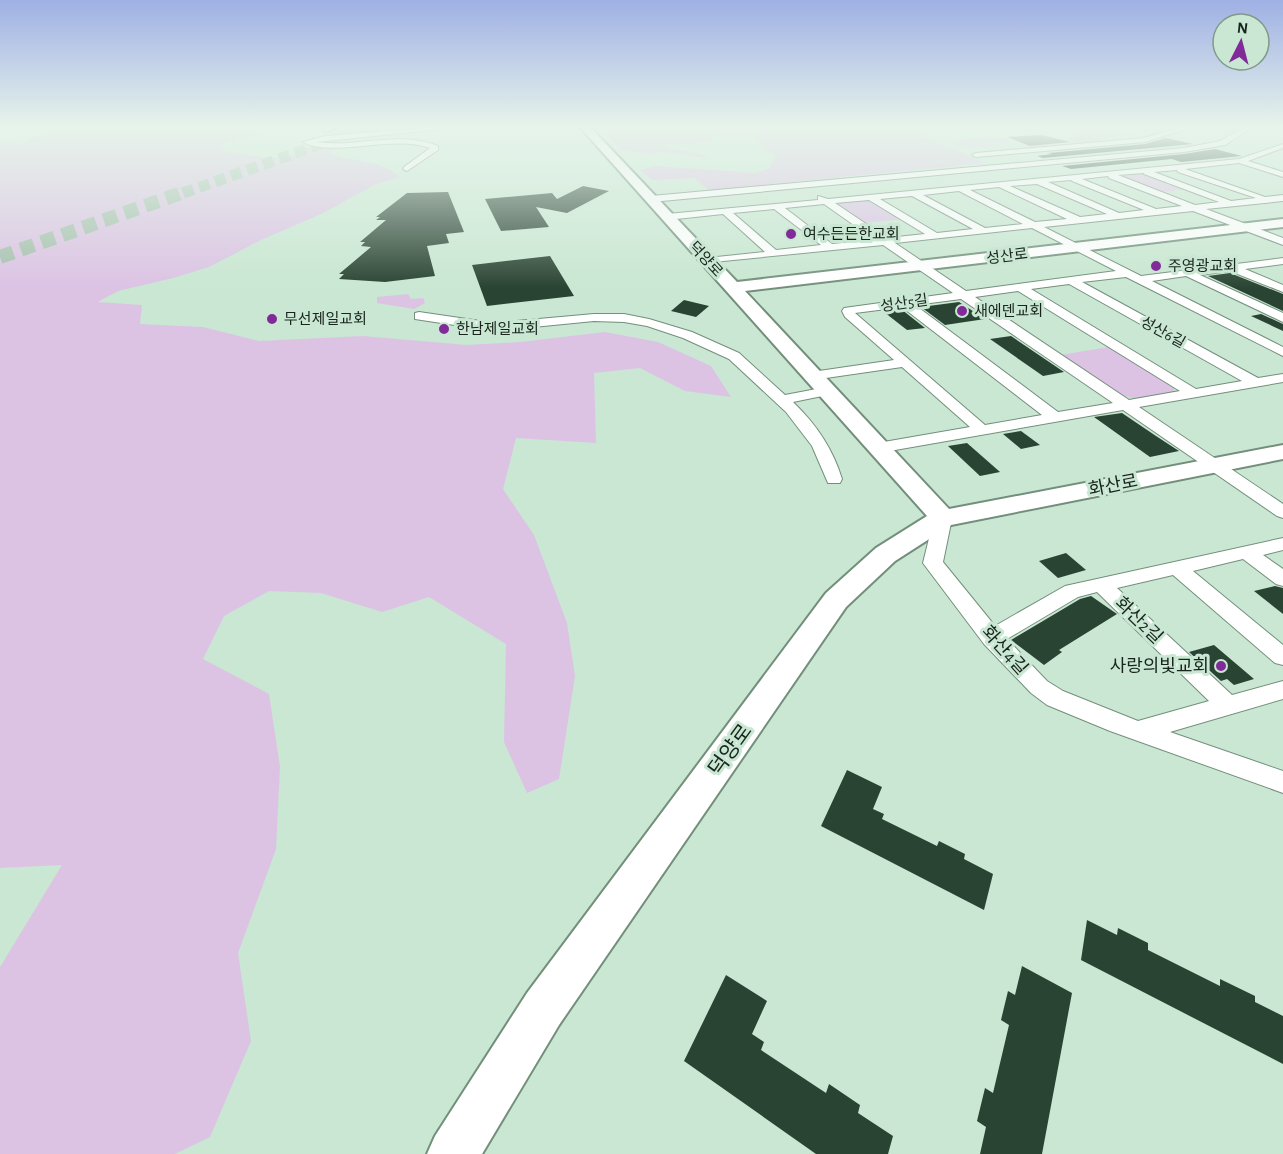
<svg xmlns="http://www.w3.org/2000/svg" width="1283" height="1154" viewBox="0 0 1283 1154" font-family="'Alegreya Sans','Noto Sans KR',sans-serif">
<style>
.green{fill:#dcc3e4}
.building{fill:#2a4433}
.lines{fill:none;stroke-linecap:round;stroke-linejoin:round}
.secondary-tunnel-far1{stroke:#a6c0ae;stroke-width:11;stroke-dasharray:11 6;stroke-linecap:butt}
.secondary-tunnel{stroke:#a6c0ae;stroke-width:14;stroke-dasharray:14 8;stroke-linecap:butt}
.street-casing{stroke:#738f7b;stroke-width:2}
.secondary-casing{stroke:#738f7b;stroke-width:4}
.street{fill:#fff;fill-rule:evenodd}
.secondary{fill:#fff;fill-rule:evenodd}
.poi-dot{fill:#812b99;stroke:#c9e7d2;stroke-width:2}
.labels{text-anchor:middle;stroke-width:6;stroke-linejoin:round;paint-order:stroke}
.far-poi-label{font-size:15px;fill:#18241c;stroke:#c9e7d2;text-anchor:start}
.far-street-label{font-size:15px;fill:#18241c;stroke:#c9e7d2}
.street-label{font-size:18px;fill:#18241c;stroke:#c9e7d2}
.poi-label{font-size:18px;fill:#18241c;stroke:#c9e7d2;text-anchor:end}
.near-street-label{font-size:21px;fill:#18241c;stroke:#c9e7d2}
</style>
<rect width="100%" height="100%" fill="#c9e7d2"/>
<g class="green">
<path d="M99,127h147l-1,4 17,2 -37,10 -3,7c18,3 66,17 77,-2l72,-4 3,1 -38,4 -5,3 2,3c20,7 51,5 66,22l-23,7 -55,30 -60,26 -52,27 -36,11 -55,13 -20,11 44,3 -2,19 63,3 56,14 104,-5 104,9 53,-3 85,-10 53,10 53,24 20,31 -46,-6 -45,-23 -46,5 2,70 -80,-5 -13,51 31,46 33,88 8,53 -16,103 -32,14 -23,-51 2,-98 -77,-47 -47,15 -61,-19 -52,-2 -45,25 -21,43 66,35 11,73 -4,82 -38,104 13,88 -41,96 -35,17h-175v-187l62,-102 -62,3v-727l24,2 8,-6z"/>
<path d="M598,127h312l-3,2 78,34 -276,27 -15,-12 -42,2 -12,-10 14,-4 101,7 13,-4 8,-13 -16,-12 -6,-11 -38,3 -9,7 -48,2c14,8 35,3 49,13l-46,-6 -15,2 -27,-5z"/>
<polygon points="1050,127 1139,127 1151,130 1081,144 1065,139 1083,135"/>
<polygon points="992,137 1006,139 1013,143 972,148 951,144 954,141"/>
<polygon points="1137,173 1146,174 1189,189 1161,192 1120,177"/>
<polygon points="864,199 871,200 903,219 865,223 835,203"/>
<polygon points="408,294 411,299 423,298 425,303 414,309 377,303 377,297"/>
<polygon points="1109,347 1174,387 1174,392 1135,399 1122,395 1060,355"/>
</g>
<g class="building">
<polygon points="1041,135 1070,142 1030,146 1007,137"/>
<polygon points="1166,138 1193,144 1043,158 1037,156 1052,154 1048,153 1145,144"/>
<polygon points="1215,149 1242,156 1181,162 1172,159 1071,169 1062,166 1184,154"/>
<polygon points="583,186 609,191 567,213 536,207 549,227 501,231 485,199 552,193 557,199"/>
<polygon points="448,192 464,232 446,234 449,243 427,246 435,276 385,282 339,279 344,274 339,274 371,247 361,246 365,242 360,242 386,220 376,220 380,217 376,217 407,193"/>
<polygon points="550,256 574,296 487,306 472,265"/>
<polygon points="1230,273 1283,294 1283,311 1208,276"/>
<polygon points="684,300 709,306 696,317 671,311"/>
<polygon points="959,302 985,319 945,325 921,307"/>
<polygon points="901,309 925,328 907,330 884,312"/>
<polygon points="1261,314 1283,324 1283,331 1251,316"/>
<polygon points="1011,336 1064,372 1043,376 990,339"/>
<polygon points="1122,413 1156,436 1179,451 1150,457 1094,417"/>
<polygon points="1021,431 1040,445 1021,449 1003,434"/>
<polygon points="967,443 1000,472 980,476 948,446"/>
<polygon points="1066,553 1086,570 1058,578 1039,561"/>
<polygon points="1275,586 1283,588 1283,614 1254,591"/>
<polygon points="1091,596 1117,614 1059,650 1062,652 1044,665 1011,640 1080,599"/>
<polygon points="1214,645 1254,679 1234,685 1227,679 1221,681 1189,652"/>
<polygon points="847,770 882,787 873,809 884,814 882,819 937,846 939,841 965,854 964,859 993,874 984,910 821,826"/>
<polygon points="1087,920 1117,935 1118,928 1148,943 1148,950 1220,986 1220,979 1255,996 1255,1002 1283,1016 1283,1064 1081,960"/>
<polygon points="1022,966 1072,993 1042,1154 980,1154 986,1127 977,1121 985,1088 993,1093 1009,1025 1001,1020 1008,991 1015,995"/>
<polygon points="726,975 767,1001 752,1034 764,1042 761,1050 826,1093 829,1084 860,1105 858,1113 893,1136 888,1154 816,1154 684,1061"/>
</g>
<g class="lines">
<polyline class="secondary-tunnel-far1" points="183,193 369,127"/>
<polyline class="secondary-tunnel" points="0,257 187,191"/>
<defs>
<g id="street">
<path d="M434,127h28l-146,15c41,6 82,-12 122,4v4l-31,21 -4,-2 1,-2 26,-19c-36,-14 -99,10 -127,-6l22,-6z"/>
<polygon points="1182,127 1192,127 1145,142 976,157 972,155 976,153 1144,138"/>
<polygon points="1245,127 1253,127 1225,145 1184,152 651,202 647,199 651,196 1184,148 1220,141"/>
<path d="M1283,144v4l-35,13 35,11v5l-44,-14 -54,6 80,28 18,-2v6l-77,8 77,29v7l-90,-34 -149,16 97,49 142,-18v6l-38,5 38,16v7l-53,-21 -30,4 83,38v9l-97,-46 -34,5 131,66v9l-157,-79 -44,5 176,96 25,-4v8l-144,25 144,97v14l-6,-2 -154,-106 -245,43 -6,-2 -2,-3 8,-5 92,-16 -68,-60 -90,13 -7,-4 7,-4 82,-12 -49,-43 -3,-6 2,-3 109,-15 -70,-48 -180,18 -1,-2 5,-3 58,-6 -42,-38 -56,6 -5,-3 5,-3 151,-14v-4l10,3 411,-40zM1177,170l1,2 78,26 -25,3 -77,-29zM1144,173v1l75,28 -24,3 -77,-30zM1108,176l1,2 73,28 -26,3 -74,-30zM1071,180l1,1 72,29 -25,3 -71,-31zM1037,184l70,30 -27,3 -70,-31zM999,187l68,32 -32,3 -65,-32zM959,191l64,33 -38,4 -62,-33zM912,196l61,33 -36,4 -57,-34zM869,200l56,34 -38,4 -52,-35zM824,204l51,36 -43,4 -47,-36zM774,209l47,36 -45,5 -43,-37zM1032,228l84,43 -150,20 -71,-48zM1069,284l173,97 -46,8 -165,-100zM1018,291l162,100 -51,9 -154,-103zM961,299l152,104 -55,9 -143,-107zM902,307l140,108 -57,10 -130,-112z"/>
<path d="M419,312l75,11 100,-9h30l25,5 43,13 47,21 46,42 42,-8 5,1 2,3 -2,3 -39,8c23,22 40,47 49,77l-2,4h-12l-16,-37 -26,-34 -57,-53 -46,-21 -36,-12 -23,-4 -30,-1 -100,10 -79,-12v-6z"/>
<path d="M943,512l6,2 3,4 -9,44 52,64 70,-40 218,-48v12l-20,5 20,14v17l-7,-2 -33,-25 -50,12 90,74v20l-8,-2 -102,-88 -56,13 115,107 51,-14v18l-113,33 113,39v22l-173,-62 -63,-26 -16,-12 -47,-49 -61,-81 11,-45 3,-4zM1097,592l112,109 -71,20 -75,-30 -16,-10 -40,-42 71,-42z"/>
</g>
<g id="secondary">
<polygon points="325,127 336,127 329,131 325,130"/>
<polygon points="580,127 590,127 737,282 1283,219 1283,227 745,291 949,509 1283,445 1283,459 951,525 895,561 846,607 559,1025 482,1154 427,1154 435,1136 527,993 826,593 876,548 927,516"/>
</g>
</defs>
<use href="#street" class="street-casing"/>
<use href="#secondary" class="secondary-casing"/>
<use href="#street" class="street"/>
<use href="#secondary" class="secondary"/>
</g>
<linearGradient id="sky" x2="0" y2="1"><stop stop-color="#9fb0e4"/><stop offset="0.44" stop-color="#e7f4eb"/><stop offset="1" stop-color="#e7f4eb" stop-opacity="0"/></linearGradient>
<rect width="1283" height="288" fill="url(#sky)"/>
<g class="poi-dot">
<circle cx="791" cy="234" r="6"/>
<circle cx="1156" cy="266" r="6"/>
<circle cx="962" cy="311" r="6"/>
<circle cx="272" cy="319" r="6"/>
<circle cx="444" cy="329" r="6"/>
<circle cx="1221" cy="666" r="6"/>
</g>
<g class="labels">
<g class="far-poi-label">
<text x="803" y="239">여수든든한교회</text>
<text x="1168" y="271">주영광교회</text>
<text x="974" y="316">새에덴교회</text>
<text x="284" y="324">무선제일교회</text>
<text x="456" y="334">한남제일교회</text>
</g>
<g class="far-street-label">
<text transform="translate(1007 256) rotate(-7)" y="5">성산로</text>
<text transform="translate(706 259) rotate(47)" y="5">덕양로</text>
<text transform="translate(904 303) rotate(-8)" y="5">성산5길</text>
<text transform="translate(1163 332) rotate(29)" y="5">성산6길</text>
</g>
<g class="street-label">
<text transform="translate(1113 485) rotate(-11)" y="6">화산로</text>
<text transform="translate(1139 620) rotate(44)" y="6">화산2길</text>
<text transform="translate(1005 650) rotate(48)" y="6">화산4길</text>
</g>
<g class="poi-label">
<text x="1209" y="672">사랑의빛교회</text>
</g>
<g class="near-street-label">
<text transform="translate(730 750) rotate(-54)" y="7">덕양로</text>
</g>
</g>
<g transform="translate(1241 42) rotate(6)"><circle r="28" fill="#c9e7d2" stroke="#829989" stroke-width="1.5"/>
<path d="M0-4.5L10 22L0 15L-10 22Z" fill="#812b99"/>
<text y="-9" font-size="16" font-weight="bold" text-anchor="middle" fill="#18241c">N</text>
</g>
</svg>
